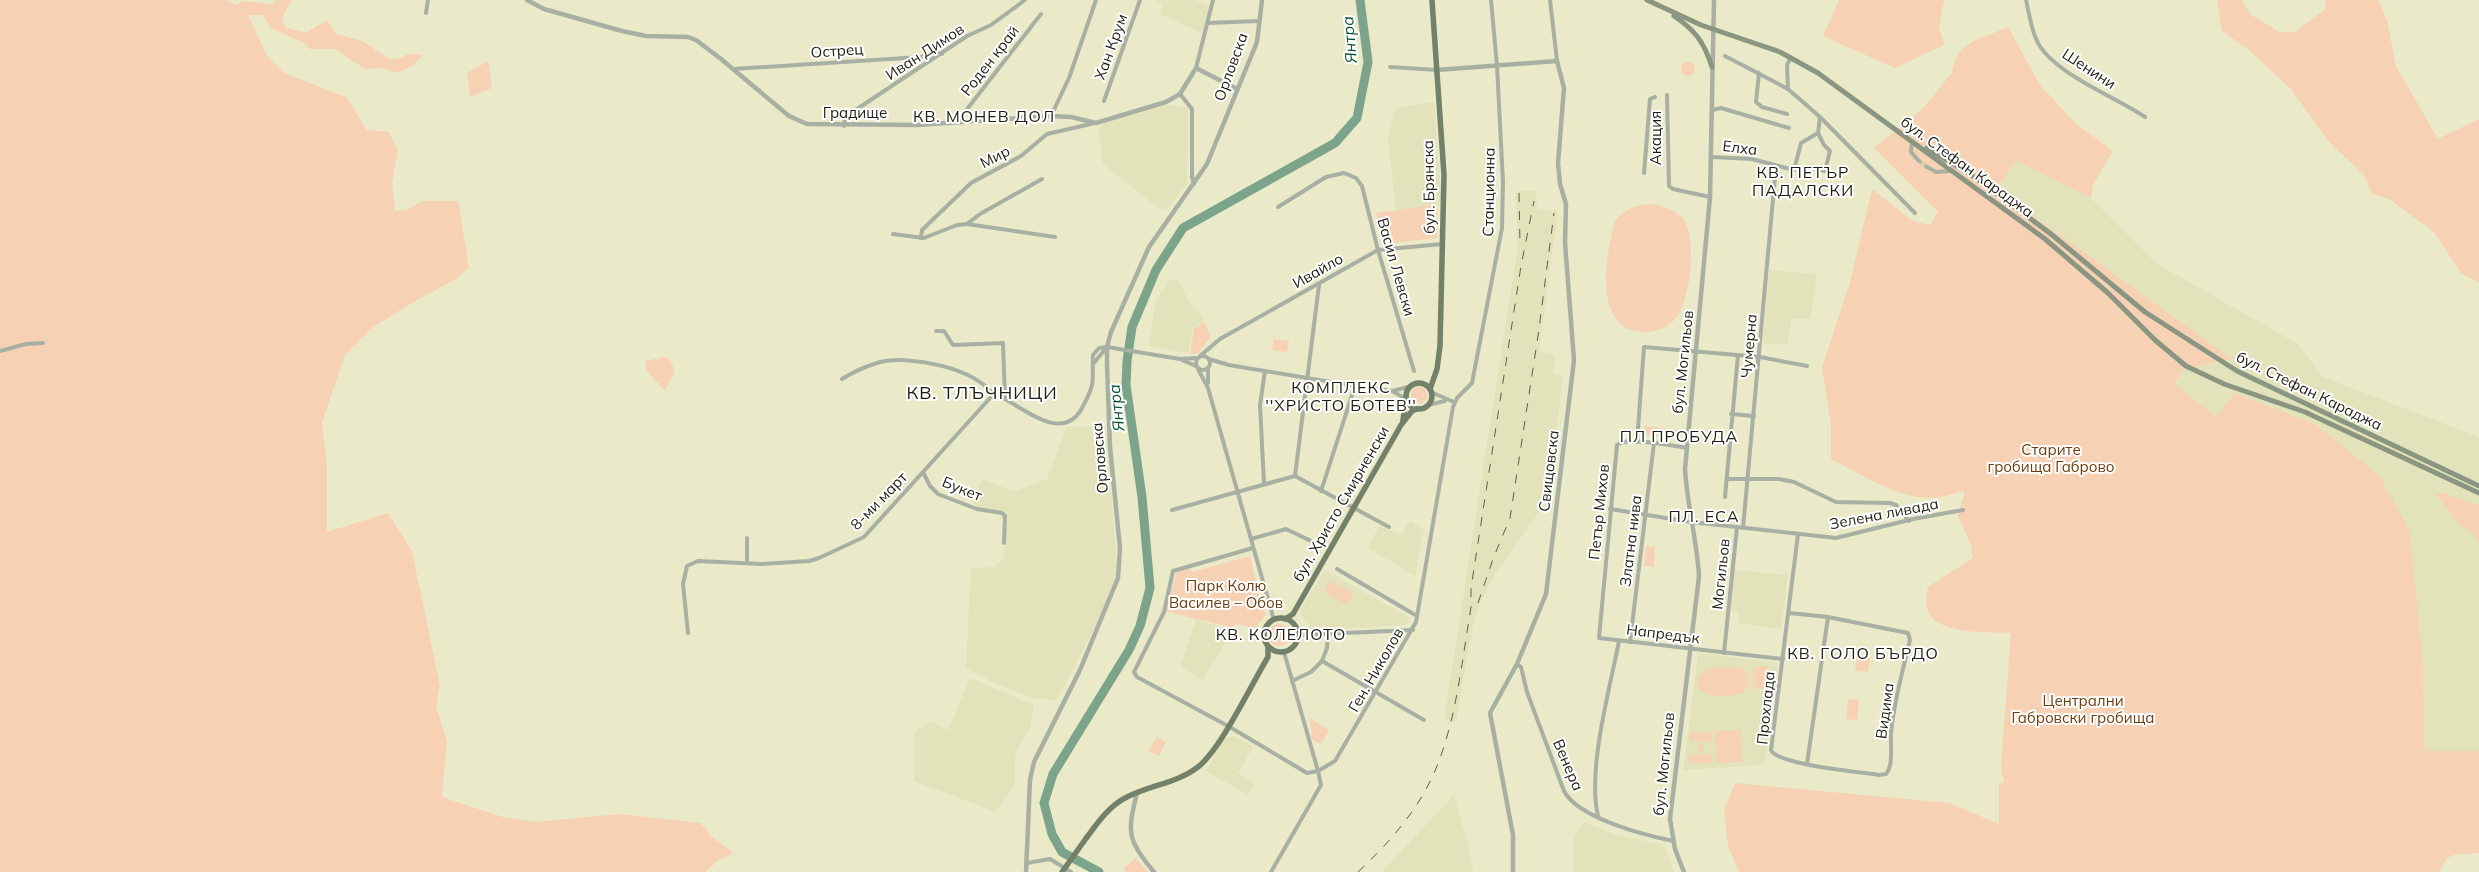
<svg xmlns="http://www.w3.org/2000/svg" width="2479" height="872" viewBox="0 0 2479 872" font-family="Mulish,sans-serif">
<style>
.built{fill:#e2e3ba}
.green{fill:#f7d1b4}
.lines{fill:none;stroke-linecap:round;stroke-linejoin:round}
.river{stroke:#7ba48a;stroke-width:9}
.minor-tunnel{stroke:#c1c1a4;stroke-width:4;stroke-dasharray:4 2;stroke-linecap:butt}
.minor{stroke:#a8b0a3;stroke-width:4}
.tertiary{stroke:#a8b0a3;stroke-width:4.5}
.secondary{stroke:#8a9582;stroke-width:5}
.primary{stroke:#74816a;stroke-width:5.5}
.rail{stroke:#5e5e4b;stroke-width:1;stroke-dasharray:9 9;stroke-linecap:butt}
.primary-bridge{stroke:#74816a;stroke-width:5.5}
.labels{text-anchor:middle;stroke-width:4;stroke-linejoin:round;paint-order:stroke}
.street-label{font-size:15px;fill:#1d1d11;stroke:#fff}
.park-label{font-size:15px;fill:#6d3d0d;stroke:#fff}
.water-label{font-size:16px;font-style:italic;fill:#05512f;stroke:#fff}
.neighbourhood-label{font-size:16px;letter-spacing:1px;fill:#1d1d11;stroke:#fff}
.quarter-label{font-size:18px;letter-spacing:1px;fill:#1d1d11;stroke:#fff}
</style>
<rect width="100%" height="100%" fill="#eaeac9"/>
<g class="built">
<polygon points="1154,0 1194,0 1208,5 1210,7 1204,34 1160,14 1164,4"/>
<polygon points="1434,102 1442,205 1396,211 1388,136 1396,108"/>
<polygon points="1161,105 1188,107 1187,183 1166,210 1162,208 1161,210 1103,164 1098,131 1103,123"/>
<polygon points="2016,161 2091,198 2157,264 2298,344 2323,377 2479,437 2479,751 2425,751 2423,663 2410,532 2315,424 2234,393 2217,418 2175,385 2183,369 2231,359 1996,189"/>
<polygon points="1516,191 1536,191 1537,210 1558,210 1539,351 1555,355 1553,373 1563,375 1551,477 1540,511 1493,577 1479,606 1474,619 1456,722 1444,720 1517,251"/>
<polygon points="1769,270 1817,274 1810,319 1792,318 1787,345 1763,343"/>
<polygon points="1171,279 1179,282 1191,305 1197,309 1205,320 1193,328 1188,353 1149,346 1156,300"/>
<polygon points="1106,426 1117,566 1114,583 1106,606 1057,700 1032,698 995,683 966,668 971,568 995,567 1003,559 1008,518 1006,512 978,507 972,501 972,496 983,480 1015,491 1047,479 1067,427"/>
<polygon points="1410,521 1424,530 1415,576 1368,548 1379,526 1401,535"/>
<polygon points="1325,570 1410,618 1406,625 1310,630 1307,621 1299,612"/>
<polygon points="1734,570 1788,575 1781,629 1738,623 1739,612 1731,610"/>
<polygon points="1196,620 1233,630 1202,681 1181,665"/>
<polygon points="1701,653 1778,663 1765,765 1683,770 1698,655"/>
<polygon points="970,678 1034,705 1030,727 1015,754 1015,783 996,812 914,781 914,732 931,721 948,730"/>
<polygon points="1234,736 1253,747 1238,773 1255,783 1248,795 1206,771 1223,739"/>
<polygon points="1454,795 1470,852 1473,872 1382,872"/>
<polygon points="1585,822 1617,835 1664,845 1674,872 1574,872 1574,836"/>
</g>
<g class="green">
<polygon points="0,0 228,0 235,5 244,1 272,4 276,0 292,0 284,13 282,22 287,28 306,33 327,20 336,34 362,41 390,59 402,58 408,54 423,55 412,66 397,73 382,68 365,69 335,49 310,49 304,43 271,28 262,15 248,15 267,56 284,73 346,97 367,130 389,132 398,151 392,183 395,211 407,210 423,201 458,201 469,268 456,279 410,304 372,328 345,355 322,423 327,467 327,532 388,513 412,551 440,686 436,706 447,741 442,797 503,817 535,822 620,814 701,823 712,837 734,853 719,860 705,872 0,872"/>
<polygon points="1839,0 1944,0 1939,27 1944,45 1895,68 1823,36"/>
<polygon points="2217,0 2242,0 2250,14 2279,32 2295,32 2325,9 2326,0 2378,0 2387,20 2396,66 2438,139 2479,119 2479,283 2461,273 2434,232 2389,199 2372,194 2364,175 2328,141 2290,88 2250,51 2222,31"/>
<path d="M2008,27l32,58 35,38 38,28 -20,34 -2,13 -75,-37 -20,28 236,170 -49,10 -8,15 41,33 18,-24 81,31 65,52 30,56 13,131 2,88h54v102l-25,2 -7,3 -8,14h-700l-11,-26 -4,-36 11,-27 214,20 50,21v-40l5,-2 -3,-16 10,-133c-23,-1 -83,3 -85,-30 0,-5 1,-11 2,-16l45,-29 -2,-13 -13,-29 7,-25c-10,2 -21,6 -31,7 -34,2 -74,-24 -103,-39v-33l-9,-58 28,-86 22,-93 41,32 17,4 8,-13 -64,-64 48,-39 13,-15 17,-22 3,-13 7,-10 12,-8z"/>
<polygon points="488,61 492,88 470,97 467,73"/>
<circle cx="1688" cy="69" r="7"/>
<path d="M1651,204c12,2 25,5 33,16 13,18 7,83 -9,99 -8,9 -22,14 -34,13 -49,-3 -35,-80 -26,-111 10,-12 20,-16 36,-17z"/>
<polygon points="1437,205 1437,238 1383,244 1376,213"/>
<polygon points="1204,322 1211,337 1198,353 1190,354 1194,329"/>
<polygon points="1274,339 1289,341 1287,352 1272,350"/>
<polygon points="664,357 671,361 675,372 666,389 664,390 647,371 645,361"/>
<circle cx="1419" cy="395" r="8"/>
<polygon points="1644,426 1677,430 1676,438 1644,435"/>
<polygon points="2441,493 2479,505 2479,544 2474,535 2459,524 2436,494"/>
<polygon points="1646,546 1655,547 1654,567 1644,566"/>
<polygon points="1250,556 1262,607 1266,614 1255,628 1236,624 1234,628 1165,611 1177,572 1189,568 1192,572"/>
<polygon points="1330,581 1353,593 1347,605 1324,592"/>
<circle cx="1279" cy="635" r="11"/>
<polygon points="1857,656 1870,658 1868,672 1855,671"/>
<polygon points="1768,666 1768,688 1753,689 1753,667"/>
<path d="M1741,668l6,4 3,11 -7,10c-15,4 -37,7 -46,-7 2,-24 25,-19 44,-18z"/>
<polygon points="1848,699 1859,700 1857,720 1846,719"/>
<polygon points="1310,718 1329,730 1321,744 1312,739"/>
<polygon points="1741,730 1742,762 1716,763 1715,731"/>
<polygon points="1712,732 1712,741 1703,741 1703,755 1712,755 1712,763 1689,763 1689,755 1698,755 1698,741 1689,741 1690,733"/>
<polygon points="1157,737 1166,742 1159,756 1148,751"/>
<polygon points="1135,858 1148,872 1126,872 1123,869"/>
</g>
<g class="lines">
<polyline class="river" points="1099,872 1062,852 1052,834 1044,803 1053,774 1129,650 1140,626 1150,588 1142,497 1126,385 1127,361 1132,327 1156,270 1183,228 1335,143 1357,118 1368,62 1360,0"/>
<polyline class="minor-tunnel" points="1919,161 1927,167"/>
<g class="minor">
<polyline points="1550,0 1557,61"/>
<path d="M2026,0c3,13 5,29 11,41 15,32 79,56 108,76"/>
<polyline points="426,13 428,0"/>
<polyline points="1208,23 1259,21"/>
<polyline points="1725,56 1788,89"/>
<polyline points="1791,57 1787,65 1788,89 1820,117 1915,213"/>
<polyline points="1390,67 1437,70"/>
<polyline points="1196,68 1213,0"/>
<polyline points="733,69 921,57 936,53 942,54"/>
<polyline points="1759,73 1756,102 1762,107 1787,114"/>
<polyline points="1180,94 1192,109 1192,177 1194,184"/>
<polyline points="1667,95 1669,186 1673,189 1710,197"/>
<polyline points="1104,101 1140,0"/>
<polyline points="1712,110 1721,108 1789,128"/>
<polyline points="1051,116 1069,78 1096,0"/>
<polyline points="957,122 1041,14"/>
<polyline points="844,126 845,117 967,36 991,25 1025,0"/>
<polyline points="1912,141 1911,152 1919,161"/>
<polyline points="1712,157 1752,159 1794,170 1801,143 1818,133 1820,117"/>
<polyline points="1807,167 1825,171 1830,151 1824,145 1818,133"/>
<polyline points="1927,167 1936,172 1951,171"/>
<polyline points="1644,173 1650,99 1655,97"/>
<polyline points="1278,207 1326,177 1344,173 1356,178 1362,186 1378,250 1414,371"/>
<polyline points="967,224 980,214 1042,179"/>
<polyline points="893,234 924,238 957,225 967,224 1055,237"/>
<polyline points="921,238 922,230 971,183 1021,156 1047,134 1095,123"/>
<polyline points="936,331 944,331 953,345 1003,343 1005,399"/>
<polyline points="0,351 26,344 43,343"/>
<circle cx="1203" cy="363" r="7"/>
<polyline points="1200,356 1220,339 1378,250 1442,244"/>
<polyline points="1209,359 1229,365 1355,386 1392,391 1408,387"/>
<polyline points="1182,360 1196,366"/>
<polyline points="1093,364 1107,347"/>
<polyline points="1198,369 1208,388 1274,620"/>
<path d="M842,379c11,-7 25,-13 38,-17 31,-7 96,6 114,34"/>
<polyline points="1208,383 1208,368"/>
<polyline points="1394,392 1406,399"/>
<polyline points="1431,392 1454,402"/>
<polyline points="1428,405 1445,401"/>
<polyline points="1731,414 1754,416"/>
<polyline points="1637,442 1644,347 1760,357 1807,366"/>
<path d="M1687,448c-13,-2 -61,-12 -70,-3l-18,193 184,21"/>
<polyline points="923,472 930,486 938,494 977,509 1002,513 1005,516 1004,543"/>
<polyline points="1295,476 1319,285"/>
<polyline points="1727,479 1779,479 1794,482 1836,502 1890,503 1896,505 1909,521"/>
<polyline points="1264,483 1260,405 1265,371"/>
<polyline points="1321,491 1355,386"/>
<polyline points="1725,497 1738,355"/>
<polyline points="1610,509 1691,522 1836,538 1913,519 1963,510"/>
<polyline points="1172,510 1295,476 1389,527"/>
<polyline points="1743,528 1776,166"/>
<polyline points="747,538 747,563"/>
<polyline points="1251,539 1286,529 1311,541"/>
<polyline points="1253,548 1173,571 1164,612 1134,672 1137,677 1228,726 1307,773 1318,771 1284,652"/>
<polyline points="1337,569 1417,616"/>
<path d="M1789,613l39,4 80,16 2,7c-7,30 -16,61 -19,92 -1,13 3,32 -5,42l-7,1c-18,-3 -102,-10 -108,-25l27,-216"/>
<path d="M688,633l-5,-49 4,-18 11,-5 64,3 47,-3 10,-3 45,-21 127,-140 6,-1 8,3c22,12 57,42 76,11 4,-8 9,-16 11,-25 2,-10 0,-20 1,-30l6,-7 8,-1 73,12 18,-1"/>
<polyline points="1299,635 1413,630"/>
<polyline points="1630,642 1654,443"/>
<polyline points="1724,653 1737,527"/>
<polyline points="1322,661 1327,648 1328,634"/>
<path d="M1517,664l4,3 6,25 37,99c14,27 80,44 109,50"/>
<polyline points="1292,681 1311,672 1322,661 1424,720"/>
<polyline points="1807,764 1828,617"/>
<path d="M1598,816c-11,-46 12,-128 21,-175"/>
<polyline points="1027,863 1050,859 1071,872"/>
<polyline points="1271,872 1321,785 1318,771 1335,761 1416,622 1453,407 1457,398 1472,383 1502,228 1503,182 1497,66 1491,0"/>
</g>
<g class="tertiary">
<polyline points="527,0 544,9 622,31 646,36 688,37 696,40 721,59 789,116 807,124 918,125 1051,116 1071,117 1096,123 1166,102 1180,94 1196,68 1237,89"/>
<polyline points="1437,70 1557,61 1564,88 1558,163 1560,184 1566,204 1565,243 1574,360 1546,594 1517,664 1490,713 1513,835 1513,872"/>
<path d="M1137,793c-10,40 -10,46 17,79"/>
<polyline points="1026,872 1030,780 1034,762 1080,670 1118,578 1120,548 1110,447 1107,364 1107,347 1111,332 1149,247 1207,164 1257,42 1262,0"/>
<path d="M1684,872l-9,-23 -5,-30 29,-243c-2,-36 -12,-71 -14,-107l25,-272 4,-197"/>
</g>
<g class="secondary">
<polyline points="1647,0 1701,25 1780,52 1818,73 2045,239 2108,293 2155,340 2186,366 2224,384 2305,412 2479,493"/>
<path d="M1674,16c21,14 30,26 38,51"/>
<polyline points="1927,148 1970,174 2051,234 2145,312 2237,371 2479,486"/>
</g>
<g class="primary">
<circle cx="1419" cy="396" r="13"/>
<polyline points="1430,389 1437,369 1440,346 1444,175 1432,0"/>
<polyline points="1403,420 1406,400"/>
<circle cx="1281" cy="635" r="17"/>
<polyline points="1285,619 1293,614 1401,425 1412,411 1417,409"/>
<path d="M1087,837c11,-15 23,-32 40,-40 24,-12 50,-14 71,-30 23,-18 53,-82 70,-110v-10"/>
</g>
<g class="rail">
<polyline points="1519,193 1520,245"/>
<polyline points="1478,603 1493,559 1510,518 1538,336 1554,213"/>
<path d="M1358,872c32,-30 63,-65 79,-106 20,-50 25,-106 34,-159v-19l50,-322 13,-65"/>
</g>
<polyline class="primary-bridge" points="1062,872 1087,837"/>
</g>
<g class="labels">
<g class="street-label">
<text transform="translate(1111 47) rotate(-70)" y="5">Хан Крум</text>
<text transform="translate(837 51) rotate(-4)" y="5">Острец</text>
<text transform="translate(925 52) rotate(-33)" y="5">Иван Димов</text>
<text transform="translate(990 61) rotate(-52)" y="5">Роден край</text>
<text transform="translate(1231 67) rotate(-70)" y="5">Орловска</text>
<text transform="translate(2089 69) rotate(33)" y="5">Шенини</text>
<text x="855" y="118">Градище</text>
<text transform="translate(1656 138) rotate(-90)" y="5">Акация</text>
<text transform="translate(1740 148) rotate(7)" y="5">Елха</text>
<text transform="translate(995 157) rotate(-27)" y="5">Мир</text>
<text transform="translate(1967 167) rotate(36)" y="5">бул. Стефан Караджа</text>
<text transform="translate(1429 187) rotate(-91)" y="5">бул. Брянска</text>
<text transform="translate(1489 192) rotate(-89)" y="5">Станционна</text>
<text transform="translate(1396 267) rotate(74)" y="5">Васил Левски</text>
<text transform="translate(1318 271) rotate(-30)" y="5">Ивайло</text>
<text transform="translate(1749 346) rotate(-85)" y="5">Чумерна</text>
<text transform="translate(1683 362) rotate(-84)" y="5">бул. Могильов</text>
<text transform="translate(2309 391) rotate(26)" y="5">бул. Стефан Караджа</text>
<text transform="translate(1100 458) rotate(-95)" y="5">Орловска</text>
<text transform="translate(1549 471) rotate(-83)" y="5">Свищовска</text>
<text transform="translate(962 489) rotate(22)" y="5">Букет</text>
<text transform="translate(879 501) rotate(-46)" y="5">8-ми март</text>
<text transform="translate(1341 504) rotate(-60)" y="5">бул. Христо Смирненски</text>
<text transform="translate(1599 512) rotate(-84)" y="5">Петър Михов</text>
<text transform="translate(1884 514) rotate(-11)" y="5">Зелена ливада</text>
<text transform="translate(1631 541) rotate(-83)" y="5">Златна нива</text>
<text transform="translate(1721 574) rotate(-84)" y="5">Могильов</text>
<text transform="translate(1663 634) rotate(7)" y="5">Напредък</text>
<text transform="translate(1376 670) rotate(-60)" y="5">Ген. Николов</text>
<text transform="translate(1766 708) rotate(-84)" y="5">Прохлада</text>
<text transform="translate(1885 711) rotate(-82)" y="5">Видима</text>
<text transform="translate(1664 764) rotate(-84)" y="5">бул. Могильов</text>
<text transform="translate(1568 765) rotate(67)" y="5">Венера</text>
</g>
<g class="park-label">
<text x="2051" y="455">Старите<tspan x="2051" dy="17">гробища Габрово</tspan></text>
<text x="1226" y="591">Парк Колю<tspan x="1226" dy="17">Василев – Обов</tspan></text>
<text x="2083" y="706">Централни<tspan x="2083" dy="17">Габровски гробища</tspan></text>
</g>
<g class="water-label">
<text transform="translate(1349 40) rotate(-95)" y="6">Янтра</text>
<text transform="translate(1116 408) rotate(-96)" y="6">Янтра</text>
</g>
<g class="neighbourhood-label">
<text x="984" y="122">КВ. МОНЕВ ДОЛ</text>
<text x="1803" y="178">КВ. ПЕТЪР<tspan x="1803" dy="18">ПАДАЛСКИ</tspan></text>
<text x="1341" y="393">КОМПЛЕКС<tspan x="1341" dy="18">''ХРИСТО БОТЕВ''</tspan></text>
<text x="1679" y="442">ПЛ ПРОБУДА</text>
<text x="1704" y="522">ПЛ. ЕСА</text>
<text x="1281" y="640">КВ. КОЛЕЛОТО</text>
<text x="1863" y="659">КВ. ГОЛО БЪРДО</text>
</g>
<g class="quarter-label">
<text x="982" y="399">КВ. ТЛЪЧНИЦИ</text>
</g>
</g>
</svg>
